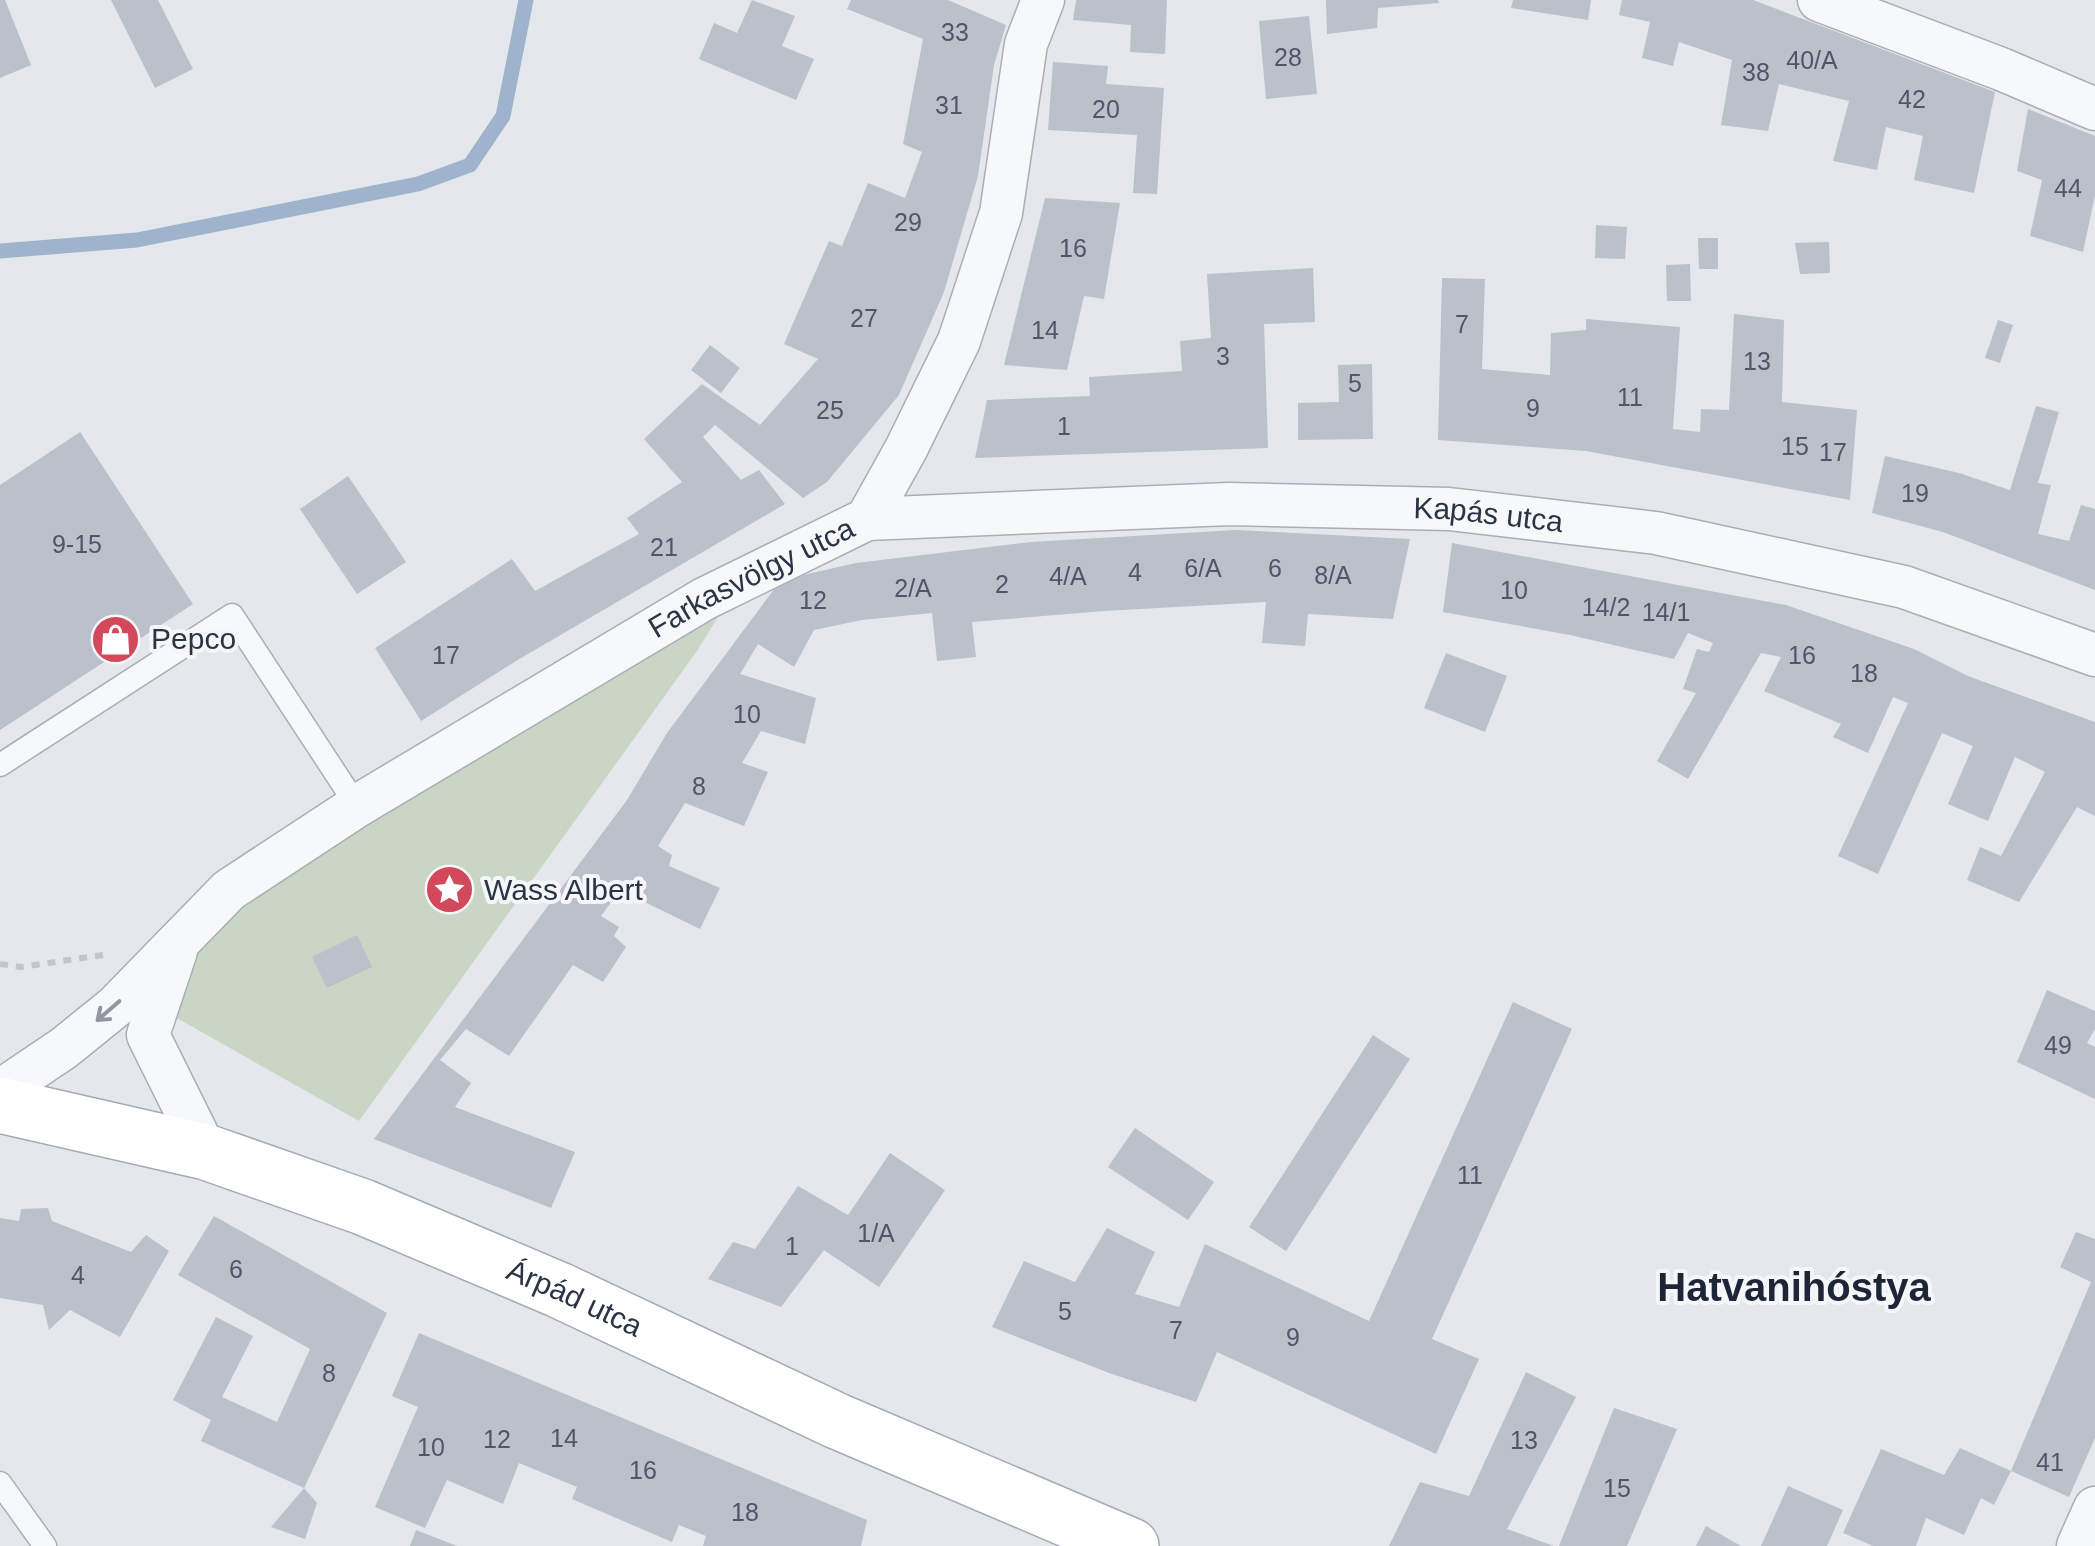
<svg xmlns="http://www.w3.org/2000/svg" width="2095" height="1546" viewBox="0 0 2095 1546" font-family="Helvetica,sans-serif">
<style>
.green{fill:#c9d6c5}
.lines{fill:none;stroke-linecap:round;stroke-linejoin:round}
.stream{stroke:#9fb4cc;stroke-width:15}
.building{fill:#bbc0ca}
.lane-casing{stroke:#a9aeb7;stroke-width:25}
.street-casing{stroke:#a9aeb7;stroke-width:45}
.primary-casing{stroke:#a3abb8;stroke-width:58}
.path{stroke:#c2c5cb;stroke-width:6;stroke-dasharray:8 8;stroke-linecap:butt}
.lane{stroke:#f7f8fa;stroke-width:22}
.street{stroke:#f7f8fa;stroke-width:42}
.primary{stroke:#fff;stroke-width:55}
.oneway{stroke:#9196a0}
.labels{text-anchor:middle;stroke-width:8;stroke-linejoin:round;paint-order:stroke}
.number-label{font-size:25px;fill:#4f5766}
.street-label{font-size:30px;fill:#2b3445;stroke:#f4f6f9}
.poi-label{font-size:30px;fill:#2b3445;stroke:#f4f6f9;text-anchor:start}
.district-label{font-size:40px;font-weight:bold;fill:#1d2536;stroke:#f4f6f9}
</style>
<rect width="100%" height="100%" fill="#e4e7ec"/>
<polygon class="green" points="721,612 697,651 359,1121 175,1017 199,944 253,891"/>
<g class="lines">
<polyline class="stream" points="0,251 137,240 418,184 470,165 503,116 526,0"/>
</g>
<g class="building">
<polygon points="0,0 5,0 31,65 0,78"/>
<polygon points="111,0 158,0 193,69 155,88"/>
<polygon points="752,0 795,16 782,46 814,59 796,100 699,59 714,23 737,33"/>
<polygon points="851,0 948,0 1006,25 994,65 978,176 944,292 899,395 827,482 803,498 715,425 703,437 741,480 759,470 785,504 516,661 421,721 375,648 512,559 535,591 639,534 627,518 682,482 644,439 702,384 760,425 818,359 784,344 829,241 842,246 868,183 905,198 922,152 903,144 923,39 847,9"/>
<polygon points="1076,0 1167,0 1165,54 1130,52 1131,25 1073,20"/>
<polygon points="1326,0 1438,0 1439,3 1378,8 1377,28 1327,34"/>
<polygon points="1513,0 1591,0 1588,20 1511,8"/>
<polygon points="1622,0 1753,0 1995,92 1974,193 1914,180 1923,136 1886,127 1877,170 1833,161 1849,101 1779,84 1768,131 1721,125 1732,60 1679,42 1673,66 1642,58 1650,22 1619,15"/>
<polygon points="1309,16 1317,94 1266,99 1259,21"/>
<polygon points="1053,62 1108,66 1106,84 1164,88 1157,194 1133,193 1137,135 1048,130"/>
<polygon points="2028,109 2095,136 2095,195 2083,252 2030,236 2042,180 2017,171"/>
<polygon points="1045,198 1120,203 1104,299 1084,296 1067,370 1004,365"/>
<polygon points="1596,225 1627,227 1625,259 1595,258"/>
<polygon points="1698,238 1718,238 1718,269 1699,269"/>
<polygon points="1829,242 1830,273 1800,274 1795,243"/>
<polygon points="1690,264 1691,301 1667,301 1666,265"/>
<polygon points="1313,268 1315,322 1264,324 1268,448 975,458 987,400 1090,396 1089,377 1182,371 1180,341 1211,338 1207,274"/>
<polygon points="1442,278 1485,279 1482,369 1550,375 1551,333 1586,330 1586,319 1680,327 1673,429 1700,432 1701,409 1729,410 1734,314 1784,320 1782,402 1857,410 1850,500 1586,451 1438,440"/>
<polygon points="1998,320 2013,325 2000,363 1985,358"/>
<polygon points="710,345 740,368 721,393 691,370"/>
<polygon points="1372,364 1373,439 1298,440 1298,403 1339,402 1338,365"/>
<polygon points="2036,406 2059,412 2038,483 2051,485 2038,534 2069,541 2081,505 2095,509 2095,590 1943,532 1872,513 1885,456 1959,473 2010,490"/>
<polygon points="80,432 193,604 0,730 0,485"/>
<polygon points="348,476 406,562 357,594 300,509"/>
<polygon points="1236,530 1410,539 1393,619 1308,614 1305,646 1262,643 1266,602 1104,611 972,622 976,657 937,661 932,613 862,620 814,630 794,667 758,644 740,674 816,698 805,744 761,731 742,763 768,772 744,826 685,803 658,846 672,855 669,866 720,888 700,929 620,890 601,916 619,927 614,936 626,947 603,982 573,965 509,1056 466,1029 440,1060 471,1083 455,1107 575,1152 551,1208 374,1139 627,800 667,733 781,580 856,563 1031,542"/>
<polygon points="1452,543 1786,605 1914,649 1968,676 2095,722 2095,816 2077,807 2019,902 1967,880 1980,847 2001,856 2045,772 2015,757 1988,821 1948,804 1973,746 1942,733 1878,874 1838,856 1908,703 1893,697 1868,753 1833,737 1841,724 1764,691 1781,657 1761,653 1688,779 1657,761 1696,693 1683,689 1697,649 1709,652 1713,643 1688,633 1674,659 1570,635 1443,612"/>
<polygon points="1446,653 1507,676 1485,732 1424,708"/>
<polygon points="357,935 372,967 327,988 312,957"/>
<polygon points="2047,990 2095,1011 2095,1029 2087,1043 2095,1047 2095,1099 2017,1062"/>
<polygon points="1513,1002 1572,1029 1432,1339 1479,1359 1436,1454 1217,1352 1196,1402 1109,1373 992,1327 1024,1261 1075,1282 1107,1228 1155,1252 1135,1294 1179,1307 1205,1244 1369,1321"/>
<polygon points="1373,1035 1410,1059 1286,1251 1249,1227"/>
<polygon points="1135,1128 1214,1182 1188,1220 1108,1167"/>
<polygon points="890,1153 945,1190 879,1287 824,1250 781,1307 708,1279 733,1242 755,1249 798,1186 848,1215"/>
<polygon points="48,1208 52,1221 131,1252 146,1235 169,1251 120,1337 70,1310 49,1330 43,1305 0,1298 0,1218 19,1221 21,1209"/>
<polygon points="214,1216 387,1313 304,1488 201,1441 211,1420 173,1400 216,1317 253,1336 222,1397 277,1422 310,1349 178,1275"/>
<polygon points="2076,1232 2095,1239 2095,1438 2069,1497 2011,1471 2091,1282 2060,1267"/>
<polygon points="419,1333 867,1520 861,1546 703,1546 706,1536 679,1525 672,1542 572,1499 577,1487 519,1463 503,1504 447,1480 425,1528 375,1507 418,1407 392,1396"/>
<polygon points="1526,1372 1576,1397 1507,1529 1554,1546 1389,1546 1420,1482 1469,1496"/>
<polygon points="1614,1408 1677,1429 1627,1546 1559,1546"/>
<polygon points="1960,1448 2011,1471 1994,1505 1981,1498 1964,1535 1926,1518 1916,1546 1873,1546 1843,1533 1881,1449 1944,1475"/>
<polygon points="1788,1486 1843,1510 1827,1546 1761,1546"/>
<polygon points="304,1488 317,1503 305,1539 271,1527"/>
<polygon points="1706,1526 1741,1546 1696,1546"/>
<polygon points="416,1530 457,1546 410,1546"/>
</g>
<g class="lines">
<defs>
<g id="lane">
<polyline points="0,765 232,615 357,806"/>
<polyline points="0,1483 45,1546"/>
</g>
<g id="street">
<polyline points="1819,0 2001,69 2095,109"/>
<path id="s1" d="M867,519l362,-15 220,5 207,24 248,54 191,68"/>
<polyline points="176,951 148,1035 206,1152"/>
<path id="s2" d="M0,1091l64,-43 52,-42 113,-116 128,-84 347,-207 163,-80 39,-70 53,-108 42,-128 25,-169 17,-44"/>
<polyline points="2078,1546 2095,1508"/>
</g>
<g id="primary">
<path id="s3" d="M0,1105l206,47 157,55 196,83 278,131 294,125"/>
</g>
</defs>
<use href="#lane" class="lane-casing"/>
<use href="#street" class="street-casing"/>
<use href="#primary" class="primary-casing"/>
<polyline class="path" points="0,964 21,967 103,955"/>
<use href="#lane" class="lane"/>
<use href="#street" class="street"/>
<use href="#primary" class="primary"/>
</g>
<defs><path id="oneway-shaft" d="M-6 0H5M1.5-3L5.5 0L1.5 3" fill="none" stroke-width="1.6" stroke-linecap="round" stroke-linejoin="round" transform="scale(2.5)"/></defs>
<use class="oneway" href="#oneway-shaft" transform="translate(108 1011) rotate(139)"/>
<defs>
<symbol id="shop-disc" viewBox="-11 -11 22 22"><circle r="9.5" fill="#d1495b" stroke="#f4f6f9"/><path d="M-5-2.5h2.3a2.7 3.5 0 0 1 5.4 0H5L5.5 6h-11ZM-1.5-2.5h3a1.5 2.3 0 0 0-3 0Z" fill="#fff"/></symbol>
<symbol id="sight-disc" viewBox="-11 -11 22 22"><circle r="9.5" fill="#d1495b" stroke="#f4f6f9"/><path d="M0-6L1.8-2.2L6-1.7L2.9 1.2L3.7 5.4L0 3.3L-3.7 5.4L-2.9 1.2L-6-1.7L-1.8-2.2Z" fill="#fff"/></symbol>
</defs>
<g fill-rule="evenodd">
<use href="#shop-disc" x="88" y="612" width="55" height="55"/>
<use href="#sight-disc" x="422" y="862" width="55" height="55"/>
</g>
<g class="labels">
<g class="number-label">
<text x="955" y="41">33</text>
<text x="1288" y="66">28</text>
<text x="1812" y="69">40/A</text>
<text x="1756" y="81">38</text>
<text x="1912" y="108">42</text>
<text x="949" y="114">31</text>
<text x="1106" y="118">20</text>
<text x="2068" y="197">44</text>
<text x="908" y="231">29</text>
<text x="1073" y="257">16</text>
<text x="864" y="327">27</text>
<text x="1462" y="333">7</text>
<text x="1045" y="339">14</text>
<text x="1223" y="365">3</text>
<text x="1757" y="370">13</text>
<text x="1355" y="392">5</text>
<text x="1630" y="406">11</text>
<text x="1533" y="417">9</text>
<text x="830" y="419">25</text>
<text x="1064" y="435">1</text>
<text x="1795" y="455">15</text>
<text x="1833" y="461">17</text>
<text x="1915" y="502">19</text>
<text x="77" y="553">9-15</text>
<text x="664" y="556">21</text>
<text x="1203" y="577">6/A</text>
<text x="1275" y="577">6</text>
<text x="1135" y="581">4</text>
<text x="1333" y="584">8/A</text>
<text x="1068" y="585">4/A</text>
<text x="1002" y="593">2</text>
<text x="913" y="597">2/A</text>
<text x="1514" y="599">10</text>
<text x="813" y="609">12</text>
<text x="1606" y="616">14/2</text>
<text x="1666" y="621">14/1</text>
<text x="446" y="664">17</text>
<text x="1802" y="664">16</text>
<text x="1864" y="682">18</text>
<text x="747" y="723">10</text>
<text x="699" y="795">8</text>
<text x="2058" y="1054">49</text>
<text x="1470" y="1184">11</text>
<text x="876" y="1242">1/A</text>
<text x="792" y="1255">1</text>
<text x="236" y="1278">6</text>
<text x="78" y="1284">4</text>
<text x="1065" y="1320">5</text>
<text x="1176" y="1339">7</text>
<text x="1293" y="1346">9</text>
<text x="329" y="1382">8</text>
<text x="564" y="1447">14</text>
<text x="497" y="1448">12</text>
<text x="1524" y="1449">13</text>
<text x="431" y="1456">10</text>
<text x="2050" y="1471">41</text>
<text x="643" y="1479">16</text>
<text x="1617" y="1497">15</text>
<text x="745" y="1521">18</text>
</g>
<g class="street-label">
<text dy="10" stroke="none"><textPath href="#s1" startOffset="622">Kapás utca</textPath></text>
<text dy="10" stroke="none"><textPath href="#s2" startOffset="915">Farkasvölgy utca</textPath></text>
<text dy="10" stroke="none"><textPath href="#s3" startOffset="608">Árpád utca</textPath></text>
</g>
<g class="poi-label">
<text x="151" y="649">Pepco</text>
<text x="484" y="900">Wass Albert</text>
</g>
<g class="district-label">
<text x="1794" y="1301">Hatvanihóstya</text>
</g>
</g>
</svg>
